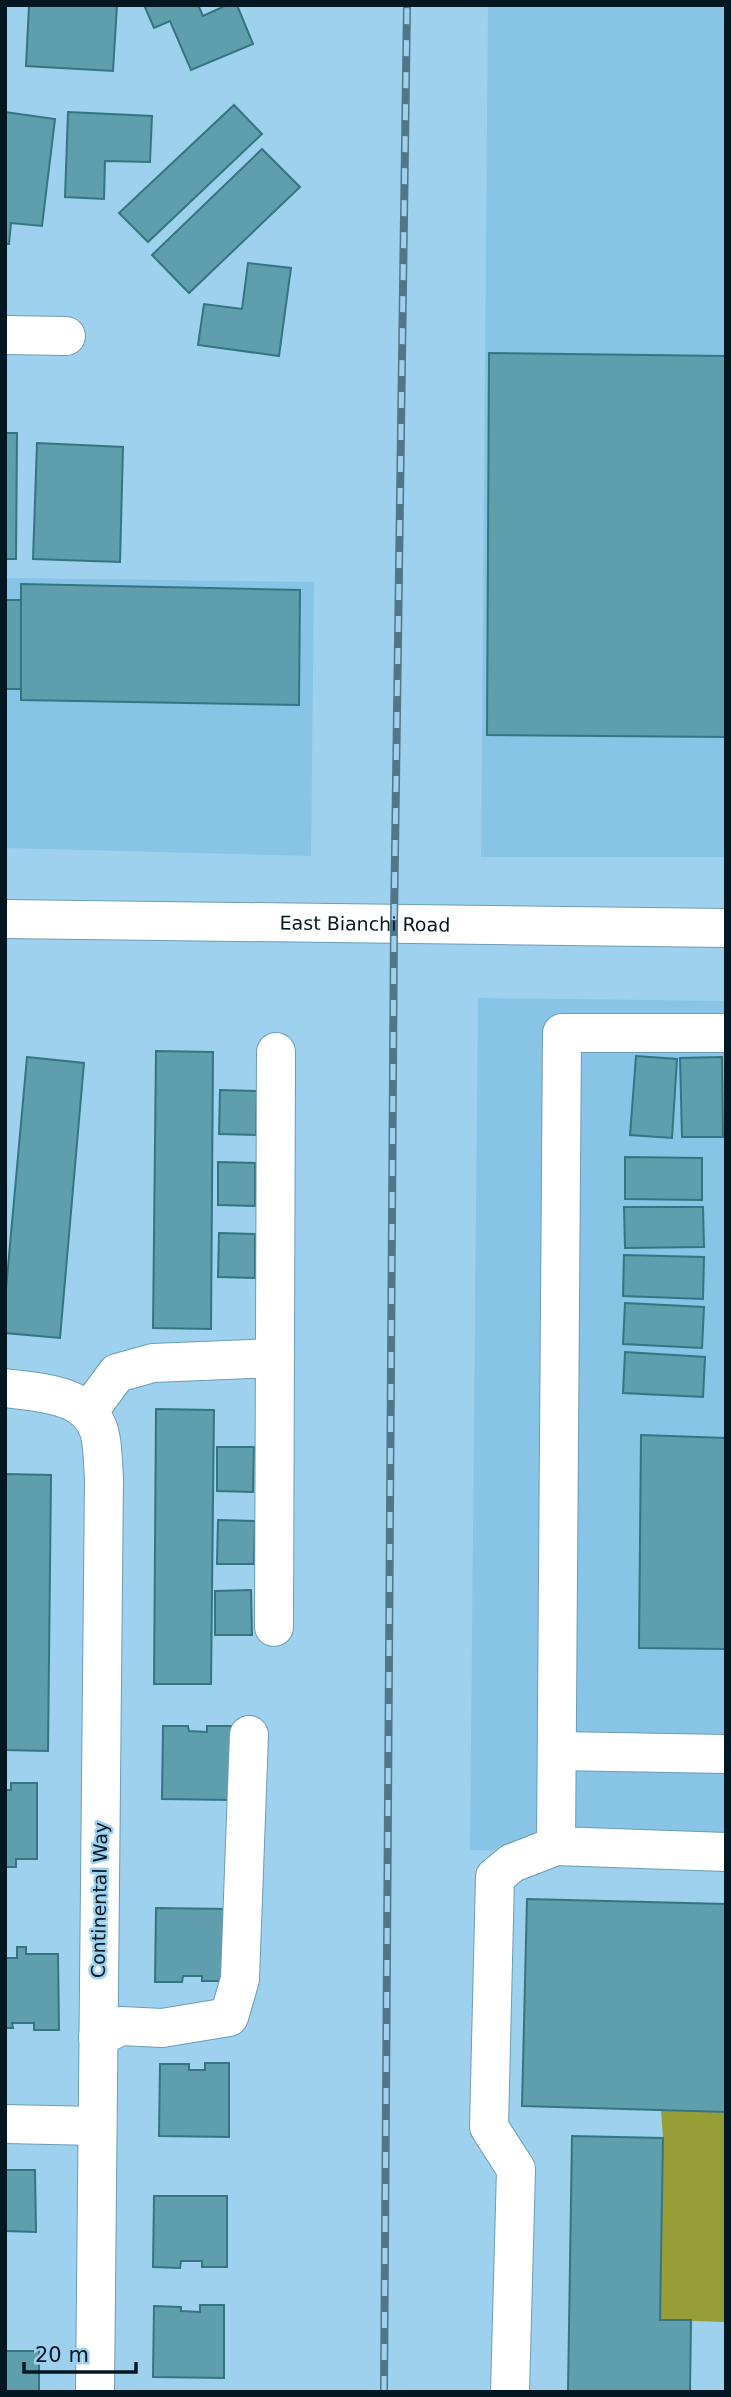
<svg xmlns="http://www.w3.org/2000/svg" width="731" height="2397" viewBox="0 0 731 2397" font-family="'DejaVu Sans',sans-serif">
<style>
.built{fill:#88c4e5}
.green{fill:#989e37}
.building{fill:#5f9eac;stroke:#357582;stroke-width:2}
.lines{fill:none;stroke-linecap:round;stroke-linejoin:round}
.minor-casing{stroke:#6a9db8;stroke-width:40}
.minor{stroke:#fff;stroke-width:38}
.rail-casing{stroke:#517589;stroke-width:8}
.rail{stroke:#9dd1ee;stroke-width:5;stroke-dasharray:16;stroke-linecap:butt}
.labels{text-anchor:middle;stroke-width:5;stroke-linejoin:round;paint-order:stroke}
.street-label{font-size:19px;fill:#031722;stroke:#9dd1ee}
</style>
<rect width="100%" height="100%" fill="#9dd1ee"/>
<g class="built">
<polygon points="488,5 726,5 726,857 481,857"/>
<polygon points="5,578 314,582 311,856 5,848"/>
<polygon points="478,998 726,1001 726,1855 470,1850"/>
</g>
<polygon class="green" points="661,2110 726,2112 726,2322 660,2320 663,2138"/>
<g class="building">
<polygon points="29,5 117,5 113,71 26,66"/>
<polygon points="144,5 198,5 203,16 227,5 237,5 253,44 191,70 170,21 154,28"/>
<polygon points="234,105 262,134 148,242 119,213"/>
<polygon points="5,112 55,119 42,226 11,223 9,244 5,244"/>
<polygon points="68,112 152,116 150,162 105,161 104,199 65,197"/>
<polygon points="262,149 300,187 189,293 152,255"/>
<polygon points="248,263 291,268 279,356 198,345 204,304 242,309"/>
<polygon points="489,353 726,356 726,737 487,735"/>
<polygon points="5,433 17,433 16,559 5,559"/>
<polygon points="37,443 123,447 120,562 33,559"/>
<polygon points="21,584 300,590 299,705 21,700"/>
<rect x="5" y="600" width="16" height="89"/>
<polygon points="156,1051 213,1052 211,1329 153,1328"/>
<polygon points="636,1056 677,1059 672,1138 630,1135"/>
<polygon points="27,1057 84,1063 60,1338 5,1333 5,1300"/>
<polygon points="722,1057 723,1137 682,1137 680,1058"/>
<polygon points="220,1090 257,1091 256,1135 219,1134"/>
<polygon points="625,1157 702,1158 702,1200 625,1199"/>
<polygon points="218,1162 255,1163 255,1206 218,1205"/>
<polygon points="624,1207 703,1207 704,1247 625,1248"/>
<polygon points="219,1233 255,1234 255,1278 218,1277"/>
<polygon points="624,1255 704,1257 703,1299 623,1296"/>
<polygon points="625,1303 704,1307 702,1348 623,1344"/>
<polygon points="625,1352 705,1357 703,1397 623,1393"/>
<polygon points="156,1409 214,1410 211,1684 154,1684"/>
<polygon points="641,1435 726,1438 726,1649 639,1648"/>
<polygon points="217,1447 254,1447 253,1492 217,1491"/>
<polygon points="5,1474 51,1475 48,1751 5,1750"/>
<polygon points="218,1520 255,1521 254,1564 217,1564"/>
<polygon points="251,1590 252,1635 215,1635 215,1591"/>
<polygon points="163,1726 188,1726 189,1731 207,1732 207,1726 232,1726 231,1800 162,1799"/>
<polygon points="11,1783 37,1783 37,1859 16,1859 16,1867 5,1867 5,1790 11,1790"/>
<polygon points="527,1899 726,1904 726,2112 522,2106"/>
<polygon points="156,1908 229,1909 228,1981 202,1981 202,1976 183,1976 182,1982 155,1982"/>
<polygon points="17,1947 26,1947 26,1954 58,1954 59,2030 34,2030 34,2023 12,2023 13,2028 5,2028 5,1958 17,1958"/>
<polygon points="205,2063 229,2063 229,2137 159,2136 160,2064 189,2064 189,2070 205,2070"/>
<polygon points="572,2136 663,2138 660,2320 691,2320 690,2392 568,2392"/>
<polygon points="5,2170 35,2170 36,2232 5,2231"/>
<polygon points="154,2196 227,2196 227,2267 202,2267 202,2261 181,2261 180,2268 153,2267"/>
<polygon points="200,2305 224,2305 224,2378 153,2377 154,2306 181,2307 181,2311 200,2312"/>
<rect x="5" y="2351" width="34" height="41"/>
</g>
<g class="lines">
<defs>
<g id="minor">
<polyline points="5,335 66,336"/>
<path id="s1" d="M5,919l721,9"/>
<polyline points="726,1033 562,1033 556,1846 726,1852"/>
<path d="M5,1388c37,5 89,5 96,52 2,12 2,26 3,38l-9,914"/>
<polyline points="88,1412 117,1373 153,1363 275,1358"/>
<polyline points="274,1627 276,1052"/>
<polyline points="557,1751 726,1754"/>
<polyline points="98,2037 121,2026 162,2028 229,2017 240,1979 249,1735"/>
<polyline points="5,2124 97,2126"/>
<polyline points="510,2392 516,2169 489,2127 495,1877 512,1863 556,1846"/>
</g>
</defs>
<use href="#minor" class="minor-casing"/>
<use href="#minor" class="minor"/>
<defs>
<polyline id="rail" points="384,2392 394,924 407,5"/>
</defs>
<use href="#rail" class="rail-casing"/>
<use href="#rail" class="rail"/>
</g>
<g class="labels">
<g class="street-label">
<text dy="7" stroke="none"><textPath href="#s1" startOffset="360">East Bianchi Road</textPath></text>
<text transform="translate(99 1900) rotate(-89)" y="7">Continental Way</text>
</g>
</g>
<rect width="731" height="2397" fill="none" stroke="#031722" stroke-width="14"/>
<path d="M24 2362v10h112v-10" fill="none" stroke="#031722" stroke-width="3.5"/>
<text x="35" y="2362" font-size="21" fill="#031722" stroke="#9dd1ee" stroke-width="5" paint-order="stroke">20 m</text>
</svg>
